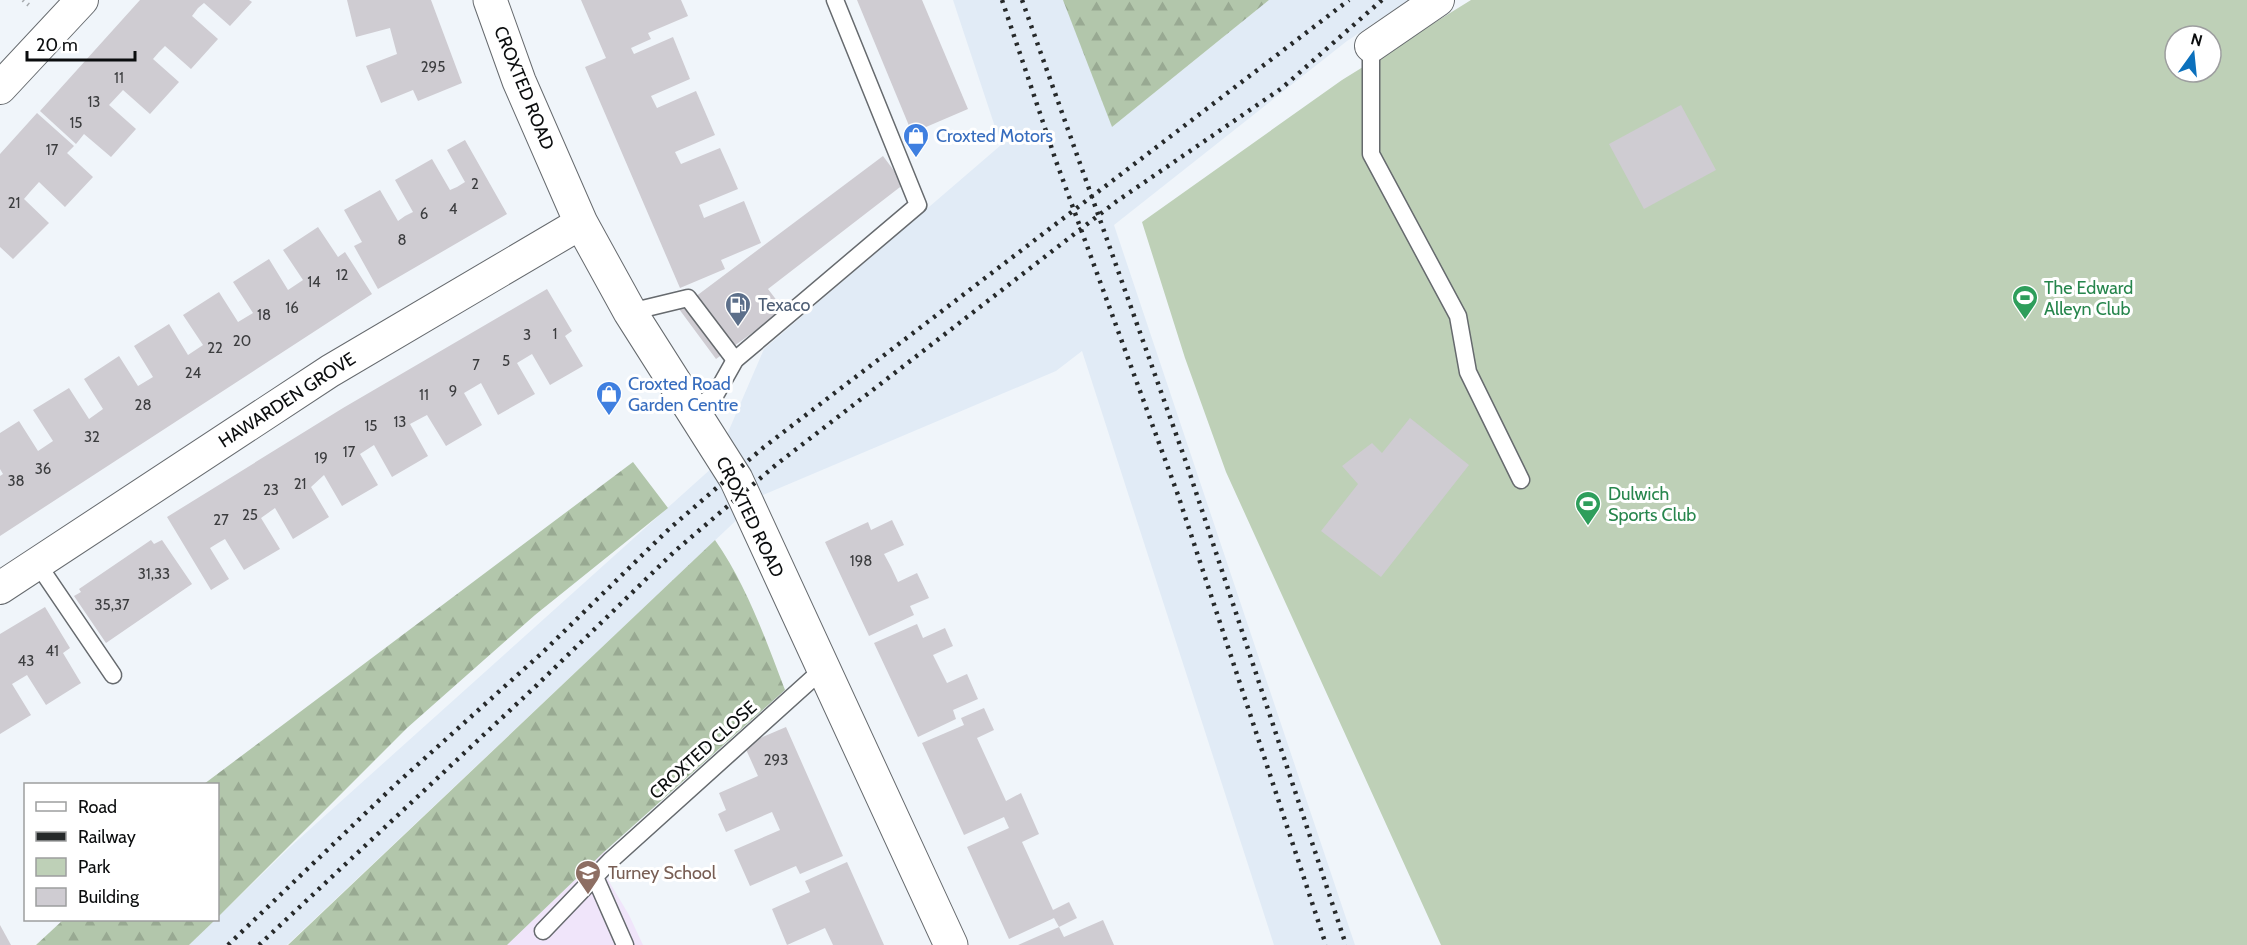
<svg xmlns="http://www.w3.org/2000/svg" width="2247" height="945" viewBox="0 0 2247 945" font-family="Cabin,sans-serif">
<style>
.built{fill:#e1ebf6}
.education{fill:#f0e5fa}
.green{fill:#bed0b7;fill-rule:evenodd}
.forest{fill:url(#forest-firs)}
.building{fill:#cfccd2}
.lines{fill:none;stroke-linecap:round;stroke-linejoin:round}
.lane-casing{stroke:#666a6e;stroke-width:19}
.street-casing{stroke:#666a6e;stroke-width:34}
.primary-casing{stroke:#666a6e;stroke-width:35}
.path{stroke:#a6aaad;stroke-width:4;stroke-dasharray:1.5 4.5;stroke-linecap:butt}
.lane{stroke:#fff;stroke-width:16}
.street{stroke:#fff;stroke-width:32}
.primary{stroke:#fff;stroke-width:33}
.rail{stroke:#26292a;stroke-width:4.5;stroke-dasharray:3 6;stroke-linecap:butt}
.labels{text-anchor:middle;stroke-width:6;stroke-linejoin:round;paint-order:stroke}
.number-label{font-size:15px;fill:#3c3d3f}
.street-label{font-size:18px;fill:#0b0d0e;stroke:#fff}
.shop-label{font-size:18px;fill:#366cbe;stroke:#fff;text-anchor:start}
.leisure-label{font-size:18px;fill:#27864d;stroke:#fff;text-anchor:start}
.service-label{font-size:18px;fill:#4e5e75;stroke:#fff;text-anchor:start}
.education-label{font-size:18px;fill:#785e54;stroke:#fff;text-anchor:start}
</style>
<defs>
<pattern id="forest-firs" width="22" height="20" patternUnits="userSpaceOnUse" patternTransform="scale(1.5)"><rect width="22" height="20" fill="#b2c6ab"/><path d="M5 1l3.5 6h-7zM16 11l3.5 6h-7z" fill="#98a992"/></pattern>
</defs>
<rect width="100%" height="100%" fill="#f0f5fa"/>
<polygon class="built" points="953,0 1075,0 1112,127 1269,0 1409,0 1347,41 1114,225 1355,945 1274,945 1082,351 1056,371 763,495 287,945 189,945 289,848 713,467 764,349 1001,145"/>
<polygon class="education" points="605,851 615,869 607,878 629,915 643,945 507,945"/>
<path class="green" d="M1471,0h776v945h-806l-215,-473 -41,-114 -43,-136 200,-142zM2175,36h36v36h-36z"/>
<g class="forest">
<polygon points="1063,0 1269,0 1112,127"/>
<polygon points="633,462 668,508 535,615 407,728 218,917 218,784 204,784"/>
<path d="M715,540c32,46 50,98 70,150l-180,161 -98,94h-219z"/>
<polygon points="63,920 215,920 189,945 36,945"/>
</g>
<g class="building">
<polygon points="140,0 249,0 252,2 230,26 204,3 198,8 192,16 218,39 191,69 165,46 159,52 153,59 179,82 150,114 123,90 109,105 136,129 111,157 84,134 76,144 40,111"/>
<polygon points="347,0 431,0 462,83 418,101 413,90 381,103 366,66 397,54 390,28 356,37"/>
<polygon points="581,0 681,0 688,16 648,33 651,39 631,48 634,54 673,37 690,79 651,96 657,108 696,91 715,135 675,152 681,164 720,148 729,168 738,189 699,205 704,218 744,201 761,243 721,260 725,269 680,288 585,67 606,58"/>
<polygon points="857,0 922,0 968,109 912,133"/>
<polygon points="1681,105 1716,170 1644,209 1609,144"/>
<polygon points="37,113 74,146 67,153 93,177 65,207 39,182 30,192 24,199 49,223 13,259 0,247 0,154"/>
<polygon points="465,140 507,214 378,289 354,246 362,242 344,210 380,190 398,221 405,216 413,212 395,180 432,159 450,190 457,187 465,182 447,150"/>
<polygon points="883,156 904,184 768,289 784,310 716,359 679,309"/>
<polygon points="318,227 338,257 345,252 372,294 0,536 0,476 3,474 0,469 0,433 19,421 38,451 53,441 33,410 69,388 89,419 103,409 84,379 119,356 138,386 153,377 134,346 169,324 188,355 203,345 183,315 219,292 238,322 253,313 233,282 269,259 288,290 303,280 283,250"/>
<polygon points="547,289 572,331 565,336 583,366 550,385 532,354 517,363 535,394 498,415 481,383 464,393 482,425 446,446 427,415 410,424 428,456 392,477 374,445 360,454 378,485 342,506 324,475 311,487 329,517 293,539 275,508 261,518 280,549 244,570 225,539 218,543 210,548 229,579 211,590 167,517 343,408"/>
<polygon points="1410,418 1469,465 1381,577 1321,531 1358,484 1342,466 1372,443 1382,453"/>
<polygon points="892,520 904,545 884,554 891,567 898,582 917,573 929,598 910,606 914,615 869,636 825,542 868,522 871,530"/>
<polygon points="151,540 154,544 162,540 192,584 106,643 74,596 81,592 79,589"/>
<polygon points="45,607 70,648 63,653 81,683 46,705 27,675 12,684 31,715 0,734 0,634"/>
<polygon points="917,624 923,638 945,628 953,646 933,655 947,683 967,674 978,699 953,710 956,719 918,737 874,643"/>
<polygon points="984,708 994,730 977,738 1006,801 1021,793 1039,834 1022,842 1053,910 1069,902 1077,918 1059,927 1054,918 1009,939 967,847 1009,828 1004,817 964,835 922,743 964,725 961,718"/>
<polygon points="786,727 843,856 800,874 796,866 750,886 734,850 780,830 772,812 726,832 718,814 726,810 719,793 758,776 744,745"/>
<polygon points="847,862 884,945 833,945 825,928 787,945 772,909 810,892 805,881"/>
<polygon points="1103,920 1114,945 1018,945 1059,927 1064,937"/>
<polygon points="0,925 11,945 0,945"/>
</g>
<g class="lines">
<defs>
<g id="lane">
<polyline points="1371,46 1371,154 1458,316 1468,372 1521,480"/>
<polyline points="630,312 688,298 735,360"/>
<polyline points="693,412 717,392 735,360 918,205 835,0"/>
<polyline points="37,563 113,675"/>
<polyline points="595,877 625,945"/>
<polyline points="543,931 610,861 823,669"/>
</g>
<g id="street">
<polyline points="1371,46 1438,0"/>
<polyline points="0,88 82,0"/>
<polyline points="0,588 330,371 581,223"/>
</g>
<polyline id="primary" points="490,0 519,81 581,223 630,312 736,479 951,945"/>
</defs>
<use href="#lane" class="lane-casing"/>
<use href="#street" class="street-casing"/>
<use href="#primary" class="primary-casing"/>
<polyline class="path" points="23,0 30,6"/>
<use href="#lane" class="lane"/>
<use href="#street" class="street"/>
<use href="#primary" class="primary"/>
<g class="rail">
<polyline points="1002,0 1056,161 1178,495 1326,945"/>
<polyline points="1022,0 1187,465 1346,945"/>
<polyline points="228,945 395,785 543,652 669,529 764,447 1349,0"/>
<polyline points="259,945 537,685 675,551 777,464 1117,201 1282,88 1382,0"/>
</g>
</g>
<defs>
<symbol id="shop-pin" viewBox="-11 -11 22 30"><path d="M0 17L-7.5 6A9.5 9.5 0 1 1 7.5 6Z" fill="#3f7fe0" stroke="#fff"/><path d="M-5-2.5h2.3a2.7 3.5 0 0 1 5.4 0H5L5.5 6h-11ZM-1.5-2.5h3a1.5 2.3 0 0 0-3 0Z" fill="#fff"/></symbol>
<symbol id="stadium-pin" viewBox="-11 -11 22 30"><path d="M0 17L-7.5 6A9.5 9.5 0 1 1 7.5 6Z" fill="#2e9e5b" stroke="#fff"/><path d="M0-5a6.5 5 0 1 0 0 10a6.5 5 0 1 0 0-10ZM-3.5-1.8h7v3.6h-7Z" fill="#fff"/></symbol>
<symbol id="fuel-pin" viewBox="-11 -11 22 30"><path d="M0 17L-7.5 6A9.5 9.5 0 1 1 7.5 6Z" fill="#5c6f8a" stroke="#fff"/><path d="M-5.5-6h7V0h2V4h1.3V-2.5L3-4.5l.8-.8L6-3V5H2.5V1h-1V6h-7ZM-4.2-4.7v3.2H.2V-4.7Z" fill="#fff"/></symbol>
<symbol id="school-pin" viewBox="-11 -11 22 30"><path d="M0 17L-7.5 6A9.5 9.5 0 1 1 7.5 6Z" fill="#8d6e63" stroke="#fff"/><path d="M0-5L7-2L0 1L-7-2ZM-4 1L0 2.5L4 1V4Q0 6-4 4Z" fill="#fff"/></symbol>
</defs>
<g fill-rule="evenodd">
<use href="#shop-pin" x="901" y="121" width="30" height="40"/>
<use href="#stadium-pin" x="2010" y="283" width="30" height="40"/>
<use href="#fuel-pin" x="723" y="290" width="30" height="40"/>
<use href="#shop-pin" x="594" y="379" width="30" height="40"/>
<use href="#stadium-pin" x="1573" y="489" width="30" height="40"/>
<use href="#school-pin" x="573" y="858" width="30" height="40"/>
</g>
<g class="labels">
<g class="number-label">
<text x="433" y="72">295</text>
<text x="119" y="83">11</text>
<text x="94" y="107">13</text>
<text x="76" y="128">15</text>
<text x="52" y="155">17</text>
<text x="475" y="189">2</text>
<text x="14" y="208">21</text>
<text x="453" y="214">4</text>
<text x="424" y="219">6</text>
<text x="402" y="245">8</text>
<text x="342" y="280">12</text>
<text x="314" y="287">14</text>
<text x="292" y="313">16</text>
<text x="264" y="320">18</text>
<text x="555" y="339">1</text>
<text x="527" y="340">3</text>
<text x="242" y="346">20</text>
<text x="215" y="353">22</text>
<text x="506" y="366">5</text>
<text x="476" y="370">7</text>
<text x="193" y="378">24</text>
<text x="453" y="396">9</text>
<text x="424" y="400">11</text>
<text x="143" y="410">28</text>
<text x="400" y="427">13</text>
<text x="371" y="431">15</text>
<text x="92" y="442">32</text>
<text x="349" y="457">17</text>
<text x="321" y="463">19</text>
<text x="43" y="474">36</text>
<text x="16" y="486">38</text>
<text x="300" y="489">21</text>
<text x="271" y="495">23</text>
<text x="250" y="520">25</text>
<text x="221" y="525">27</text>
<text x="861" y="566">198</text>
<text x="154" y="579">31,33</text>
<text x="112" y="610">35,37</text>
<text x="52" y="656">41</text>
<text x="26" y="666">43</text>
<text x="776" y="765">293</text>
</g>
<g class="street-label">
<text transform="translate(524 88) rotate(68)" y="6">CROXTED ROAD</text>
<text transform="translate(287 400) rotate(-33)" y="6">HAWARDEN GROVE</text>
<text transform="translate(750 517) rotate(64)" y="6">CROXTED ROAD</text>
<text transform="translate(703 750) rotate(-42)" y="6">CROXTED CLOSE</text>
</g>
<g class="shop-label">
<text x="936" y="142">Croxted Motors</text>
<text x="628" y="390">Croxted Road<tspan x="628" dy="21">Garden Centre</tspan></text>
</g>
<g class="leisure-label">
<text x="2044" y="294">The Edward<tspan x="2044" dy="21">Alleyn Club</tspan></text>
<text x="1608" y="500">Dulwich<tspan x="1608" dy="21">Sports Club</tspan></text>
</g>
<g class="service-label">
<text x="758" y="311">Texaco</text>
</g>
<g class="education-label">
<text x="608" y="879">Turney School</text>
</g>
</g>
<rect x="24" y="783" width="195" height="138" fill="#ffffff" stroke="#9d9e9f" stroke-width="1.5"/>
<rect x="36" y="802" width="30" height="9" fill="#ffffff" stroke="#9d9e9f" stroke-width="1.5"/>
<text x="78" y="813" font-size="18" fill="#0b0d0e">Road</text>
<rect x="36" y="832" width="30" height="9" fill="#26292a" stroke="#9d9e9f" stroke-width="1.5"/>
<text x="78" y="843" font-size="18" fill="#0b0d0e">Railway</text>
<rect x="36" y="858" width="30" height="18" fill="#bed0b7" stroke="#9d9e9f" stroke-width="1.5"/>
<text x="78" y="873" font-size="18" fill="#0b0d0e">Park</text>
<rect x="36" y="888" width="30" height="18" fill="#cfccd2" stroke="#9d9e9f" stroke-width="1.5"/>
<text x="78" y="903" font-size="18" fill="#0b0d0e">Building</text>
<g transform="translate(2193 54) rotate(15)"><circle r="28" fill="#ffffff" stroke="#9d9e9f" stroke-width="1.5"/>
<path d="M0-4.5L10 22L0 15L-10 22Z" fill="#0b70bc"/>
<text y="-9" font-size="16" font-weight="bold" text-anchor="middle" fill="#0b0d0e">N</text>
</g>
<path d="M27 51v9h108v-9" fill="none" stroke="#0b0d0e" stroke-width="3"/>
<text x="36" y="51" font-size="18" fill="#0b0d0e" stroke="#ffffff" stroke-width="4.5" paint-order="stroke">20 m</text>
</svg>
